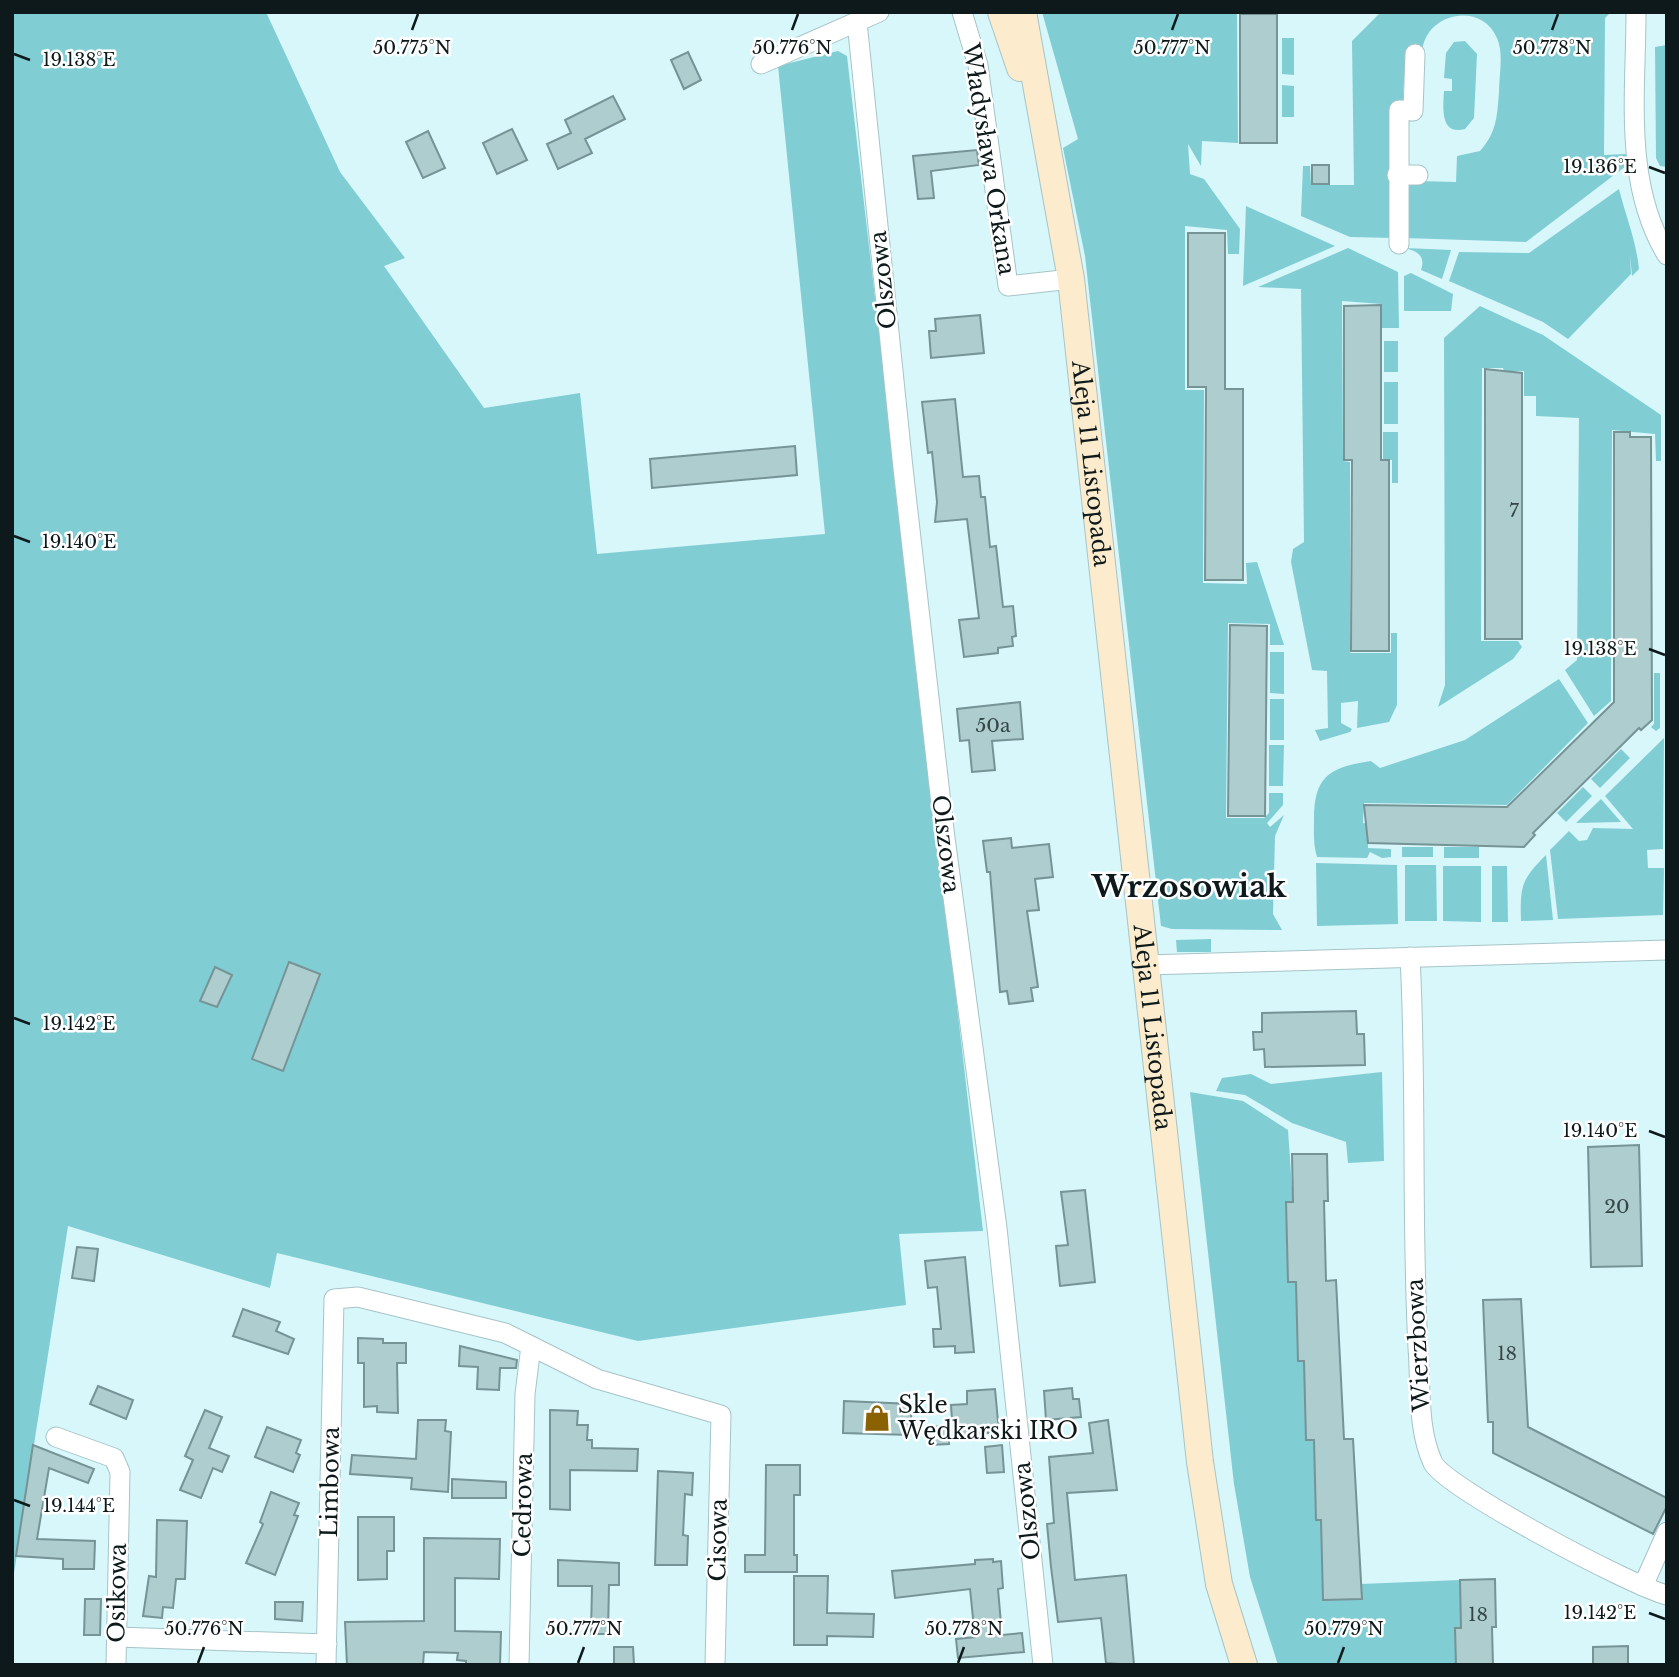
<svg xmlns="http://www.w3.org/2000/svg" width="1679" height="1677" viewBox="0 0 1679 1677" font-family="'Libre Baskerville',serif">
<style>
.green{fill:#81cdd4}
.building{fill:#aecdcf;stroke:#769396;stroke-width:2}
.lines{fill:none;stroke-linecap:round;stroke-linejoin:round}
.street-casing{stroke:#a6c4c7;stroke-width:21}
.secondary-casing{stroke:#a6c4c7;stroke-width:28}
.street{stroke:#fff;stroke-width:19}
.secondary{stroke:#fcebcc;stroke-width:26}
.ticks{fill:none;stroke:#0d191a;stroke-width:2.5}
.labels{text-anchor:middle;stroke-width:5;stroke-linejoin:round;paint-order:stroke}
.number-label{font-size:19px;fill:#354647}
.street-label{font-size:23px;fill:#0d191a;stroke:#fff}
.poi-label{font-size:23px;fill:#0d191a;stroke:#fff;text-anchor:start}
.district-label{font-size:30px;font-weight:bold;fill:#0d191a;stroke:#fff}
.ticks-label{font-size:18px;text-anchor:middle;fill:#0d191a;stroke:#fff;stroke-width:5;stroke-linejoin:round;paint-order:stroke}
</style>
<rect width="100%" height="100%" fill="#d7f7fa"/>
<g class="green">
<polygon points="12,12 266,12 340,172 405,258 384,266 484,408 580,393 597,554 825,534 778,66 838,51 847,56 983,1231 899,1234 906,1305 638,1341 277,1253 270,1288 68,1226 12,1586"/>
<polygon points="1042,12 1237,12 1238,143 1202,141 1201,166 1188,144 1190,174 1204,179 1240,229 1239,254 1228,254 1227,230 1185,226 1185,390 1204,390 1203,583 1247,584 1246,563 1257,562 1284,645 1270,645 1270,624 1228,623 1226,818 1264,818 1269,813 1269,793 1283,793 1283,805 1267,823 1270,827 1284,815 1275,836 1273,914 1282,930 1172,929 1161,926 1085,256 1063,148 1078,139"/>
<path d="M1381,12h230l-6,6 -1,137 22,-1v12l-100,76 -121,-4v-54l13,-3 38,1 1,-26 23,-5c17,-19 17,-35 19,-59 0,-17 5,-38 -2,-54 -16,-38 -74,-25 -75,16h-16l-13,184 -43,-1 -49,-21 2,-50h7l1,19h43l-2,-144z"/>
<polygon points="1282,38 1294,38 1294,75 1282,74"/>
<path d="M1465,41l12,13 -3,64 -9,11c-25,7 -22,-21 -21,-38h8v-12l-8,-1 2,-25 8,-11z"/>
<polygon points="1667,45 1667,167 1660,166 1656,158 1655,47"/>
<polygon points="1282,85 1294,86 1294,117 1282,117"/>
<path d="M1619,189c7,28 17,51 20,80l-7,7 -2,-22 1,20 -63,65 -25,-17 -94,-41 10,-29 70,1z"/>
<polygon points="1246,206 1335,246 1243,286"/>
<polygon points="1348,248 1398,272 1399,328 1382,328 1382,304 1342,301 1343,461 1350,462 1350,653 1391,653 1391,633 1397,633 1397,705 1389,722 1357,728 1358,701 1341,703 1341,723 1352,729 1350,732 1320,741 1315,730 1328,728 1327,671 1312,670 1291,562 1293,549 1304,542 1301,289 1258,287"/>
<path d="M1405,248l46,2 -9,29 -21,-9c5,-14 -4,-19 -16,-22z"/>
<polygon points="1411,273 1453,294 1451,311 1404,311 1404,276"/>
<polygon points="1480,306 1543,335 1661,415 1661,461 1656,461 1655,434 1612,430 1611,701 1594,716 1565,670 1577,660 1579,418 1536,416 1536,396 1524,396 1524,371 1504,371 1503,368 1482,368 1481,641 1518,641 1522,647 1513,659 1438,707 1445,685 1444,338"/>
<rect x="1384" y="341" width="14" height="31"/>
<rect x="1384" y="382" width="14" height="42"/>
<polygon points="1383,432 1398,432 1398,483 1392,483 1392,460 1383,459"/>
<polygon points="1270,652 1284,652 1284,694 1270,693"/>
<polygon points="1654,673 1660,673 1660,728 1656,731 1651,727 1654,724"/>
<path d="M1559,679l29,44 -81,82 -143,-2 -1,20 5,1v24l23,1v8l-9,1 -12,-6 -3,6 -50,-1c-4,-13 -3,-25 -3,-38 0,-43 16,-52 57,-58l9,7 85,-28z"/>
<rect x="1270" y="699" width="14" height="41"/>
<polygon points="1664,738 1663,849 1647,850 1648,868 1664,868 1663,915 1558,919 1550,850 1569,831 1579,841 1587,840 1593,828 1633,829 1605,796"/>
<polygon points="1269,745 1284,745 1283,786 1269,786"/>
<polygon points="1621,749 1630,758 1600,788 1591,779"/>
<polygon points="1583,787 1592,796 1566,822 1557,813"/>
<polygon points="1601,799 1621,822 1576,823"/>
<rect x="1402" y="847" width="31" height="10"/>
<rect x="1444" y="847" width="35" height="11"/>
<path d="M1546,855l7,65 -32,1c-1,-35 0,-41 25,-66z"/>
<polygon points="1316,863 1397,865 1398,924 1317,926"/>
<polygon points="1405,865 1436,865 1437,921 1405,921"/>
<polygon points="1443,866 1481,866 1481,922 1443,921"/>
<polygon points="1492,866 1507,866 1508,922 1492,922"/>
<polygon points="1211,939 1211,952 1177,952 1176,940"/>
<polygon points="1382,1072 1384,1161 1348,1163 1346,1142 1292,1123 1245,1095 1216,1091 1222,1078 1251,1074 1271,1084"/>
<polygon points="1190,1092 1243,1101 1288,1130 1293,1202 1286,1203 1288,1282 1296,1282 1304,1361 1306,1440 1314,1440 1316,1519 1321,1520 1323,1599 1361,1599 1361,1584 1460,1580 1461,1628 1455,1628 1456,1665 1278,1665 1250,1577 1234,1484"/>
</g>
<g class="building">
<rect x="1240" y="14" width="37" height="129"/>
<polygon points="688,52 701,80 684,89 671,60"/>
<polygon points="613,96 625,119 585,139 592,153 558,169 547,144 571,133 565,120"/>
<polygon points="512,129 527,160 497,174 483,143"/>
<polygon points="428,131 445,168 423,178 406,142"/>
<polygon points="977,150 979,165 931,171 934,198 918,199 913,156"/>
<rect x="1312" y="165" width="17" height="19"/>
<polygon points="1188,233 1225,233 1225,389 1243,389 1243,580 1205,580 1206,387 1188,387"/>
<polygon points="1381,305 1381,460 1389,460 1389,651 1351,651 1352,460 1344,460 1344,306"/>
<polygon points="980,315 984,353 931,358 929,331 936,331 935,319"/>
<polygon points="1485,369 1522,373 1522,639 1485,639"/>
<polygon points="955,399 963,477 979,476 981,497 985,497 990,547 996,546 1003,607 1013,606 1016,636 1012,637 1013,646 998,648 998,653 964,657 959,620 979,618 967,519 935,522 937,502 932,452 928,453 922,402"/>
<polygon points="1614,432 1630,432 1630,437 1651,437 1652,720 1641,730 1639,728 1533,833 1535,835 1524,847 1368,843 1364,805 1507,807 1614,702"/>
<polygon points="795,446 797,475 652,488 650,459"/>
<polygon points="1230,625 1267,626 1265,816 1228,816"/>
<polygon points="1020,702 1023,739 992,741 995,770 972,772 969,740 960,741 957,709"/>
<polygon points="1011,838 1012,848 1049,844 1053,877 1035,879 1039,910 1027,911 1038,987 1031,988 1033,1001 1009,1004 1007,991 1000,992 990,872 987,872 983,841"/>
<polygon points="289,962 320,974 283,1071 252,1059"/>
<polygon points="215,967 232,975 217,1007 200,1001"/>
<polygon points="1356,1011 1357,1034 1364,1034 1365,1065 1265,1067 1264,1049 1254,1050 1253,1032 1262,1032 1262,1013"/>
<polygon points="1639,1145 1642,1266 1591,1267 1588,1147"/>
<polygon points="1292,1154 1327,1154 1328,1201 1324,1201 1326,1281 1336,1280 1344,1439 1353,1439 1362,1599 1323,1600 1321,1520 1316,1520 1314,1440 1306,1440 1304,1361 1298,1361 1296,1282 1288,1282 1286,1202 1293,1202"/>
<polygon points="1085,1190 1095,1282 1060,1286 1056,1246 1068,1245 1061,1192"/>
<polygon points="77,1247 98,1249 94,1281 72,1278"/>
<polygon points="965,1257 974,1352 955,1353 955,1346 934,1347 933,1329 941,1329 937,1287 928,1288 925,1261"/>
<polygon points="1521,1299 1528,1427 1667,1498 1667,1506 1653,1534 1493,1453 1493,1422 1488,1422 1483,1300"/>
<polygon points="243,1309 280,1322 276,1331 294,1339 288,1354 233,1336"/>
<polygon points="358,1338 383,1339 383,1343 406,1343 406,1363 397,1363 398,1413 377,1412 377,1406 364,1407 364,1363 358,1363"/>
<polygon points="460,1346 517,1360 516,1368 500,1368 499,1390 477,1389 478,1367 459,1366"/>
<polygon points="98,1386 133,1400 126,1419 90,1404"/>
<polygon points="1072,1388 1073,1399 1079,1399 1081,1417 1046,1420 1044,1391"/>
<polygon points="995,1389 999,1432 953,1436 951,1405 967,1404 967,1391"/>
<polygon points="844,1401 912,1404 910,1435 843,1433"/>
<polygon points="205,1410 222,1417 209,1448 229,1456 222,1472 213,1468 201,1498 180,1490 193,1460 185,1456"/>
<polygon points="550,1410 578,1411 577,1425 588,1425 587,1440 592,1440 592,1448 638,1449 637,1471 570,1470 570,1510 550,1509"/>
<polygon points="418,1420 446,1420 445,1431 451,1432 448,1492 411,1489 412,1478 350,1474 352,1455 416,1459"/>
<polygon points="1108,1420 1117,1490 1067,1493 1075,1580 1126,1575 1134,1665 1106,1663 1101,1618 1058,1622 1051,1567 1047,1524 1054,1523 1049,1457 1093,1453 1089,1423"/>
<polygon points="948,1426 949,1444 929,1445 928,1427"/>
<polygon points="267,1427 301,1440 296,1453 300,1455 293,1472 255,1457"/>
<polygon points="33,1445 94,1469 88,1483 49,1468 37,1539 95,1541 94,1569 63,1569 63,1559 16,1556"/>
<polygon points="1002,1445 1004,1472 987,1473 985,1447"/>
<polygon points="766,1465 800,1465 800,1495 794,1495 794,1555 797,1555 797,1572 745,1572 745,1555 765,1555"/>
<polygon points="658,1471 693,1473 692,1495 685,1494 683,1535 688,1536 687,1565 655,1565"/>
<polygon points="452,1479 506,1482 506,1498 452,1498"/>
<polygon points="271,1492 299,1503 294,1515 298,1516 275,1575 246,1563 263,1524 260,1522"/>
<polygon points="358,1517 394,1517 394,1551 387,1551 387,1579 358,1580"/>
<polygon points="157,1520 187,1521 185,1579 176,1579 173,1608 163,1607 162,1618 143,1616 149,1576 156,1577"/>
<polygon points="424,1538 500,1539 499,1579 455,1578 455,1631 501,1632 500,1665 466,1665 466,1661 457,1660 458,1653 424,1652 423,1665 347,1665 345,1622 424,1621"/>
<polygon points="993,1559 993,1562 1001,1561 1003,1588 998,1589 1002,1635 1022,1633 1024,1652 958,1658 956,1639 975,1637 970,1589 895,1598 892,1571 975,1564 975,1560"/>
<polygon points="558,1560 619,1563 619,1585 609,1585 608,1634 591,1634 592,1586 558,1586"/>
<polygon points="794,1576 828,1576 827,1613 874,1614 873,1637 827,1636 827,1645 794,1645"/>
<polygon points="1495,1579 1496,1627 1492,1627 1493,1665 1456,1665 1455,1628 1461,1628 1460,1580"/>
<polygon points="85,1599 101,1599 100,1635 84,1635"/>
<polygon points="275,1602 303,1602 302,1621 275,1619"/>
<polygon points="1628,1646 1628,1665 1593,1665 1593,1647"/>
<polygon points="614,1647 633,1647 634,1665 614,1665"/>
</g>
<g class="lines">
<defs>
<g id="street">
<polyline points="962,12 978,65 1008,286 1071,279"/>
<path d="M1636,12c0,81 -13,171 31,243"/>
<polyline points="857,22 903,468 944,830 997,1228 1043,1665"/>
<polyline points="761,64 879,12"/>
<polyline points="1397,175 1418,175"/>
<polyline points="1399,244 1399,110 1413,111 1415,54"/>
<path d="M1410,957c7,130 1,260 8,391 3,37 -1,81 15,115 13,25 200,124 234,132"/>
<polyline points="1146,965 1667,950"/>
<polyline points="56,1437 114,1458 120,1472 116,1665"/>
<polyline points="1643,1586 1667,1532"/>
<polyline points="117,1637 327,1644"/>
<polyline points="326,1665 334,1299 358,1297 505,1333 597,1379 721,1415 715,1665"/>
<polyline points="519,1665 525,1394 531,1346"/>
</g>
<g id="secondary">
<polyline points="1001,12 1020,68"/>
<path id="s1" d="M1023,12l48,267 129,1183 19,122 25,81"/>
</g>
</defs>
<use href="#street" class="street-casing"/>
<use href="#secondary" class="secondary-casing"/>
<use href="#street" class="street"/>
<use href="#secondary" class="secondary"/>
</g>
<path class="ticks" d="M412,30l6,-16M792,30l6,-16M1172,30l6,-16M1552,30l6,-16M14,54l16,6M1649,167l16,6M14,536l16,6M1649,649l16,6M14,1018l16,6M1649,1131l16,6M14,1500l16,6M1649,1613l16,6M198,1663l6,-16M578,1663l6,-16M958,1663l6,-16M1338,1663l6,-16"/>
<defs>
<symbol id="shop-bare" viewBox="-9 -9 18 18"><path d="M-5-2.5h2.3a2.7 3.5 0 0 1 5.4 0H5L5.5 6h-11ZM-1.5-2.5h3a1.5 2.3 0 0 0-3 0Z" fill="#8a6202" stroke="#fff" stroke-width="2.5" paint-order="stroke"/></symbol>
</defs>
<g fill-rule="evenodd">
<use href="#shop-bare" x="858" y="1399" width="38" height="38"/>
</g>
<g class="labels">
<g class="number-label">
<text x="1514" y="517">7</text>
<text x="993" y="732">50a</text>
<text x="1617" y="1213">20</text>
<text x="1507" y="1360">18</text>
<text x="1478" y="1621">18</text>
</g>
<g class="street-label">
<text transform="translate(989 159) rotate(81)" y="8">Władysława Orkana</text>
<text transform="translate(883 280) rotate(-96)" y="8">Olszowa</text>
<text dy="8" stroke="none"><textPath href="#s1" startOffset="457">Aleja 11 Listopada</textPath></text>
<text transform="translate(946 844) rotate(83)" y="8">Olszowa</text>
<text dy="8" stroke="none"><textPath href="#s1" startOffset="1024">Aleja 11 Listopada</textPath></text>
<text transform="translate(1418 1345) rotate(-93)" y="8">Wierzbowa</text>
<text transform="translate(330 1482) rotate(-89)" y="8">Limbowa</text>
<text transform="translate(523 1505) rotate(-89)" y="8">Cedrowa</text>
<text transform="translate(1027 1511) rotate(-96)" y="8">Olszowa</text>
<text transform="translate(718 1540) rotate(-89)" y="8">Cisowa</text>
<text transform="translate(117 1593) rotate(-89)" y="8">Osikowa</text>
</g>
<g class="poi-label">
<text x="898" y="1413">Skle<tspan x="898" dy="26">Wędkarski IRO</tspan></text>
</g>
<g class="district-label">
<text x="1189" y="897">Wrzosowiak</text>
</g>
</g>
<g class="ticks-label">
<text x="412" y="54">50.775°N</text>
<text x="792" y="54">50.776°N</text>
<text x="1172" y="54">50.777°N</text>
<text x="1552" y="54">50.778°N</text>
<text x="79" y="66">19.138°E</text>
<text x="1600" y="173">19.136°E</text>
<text x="79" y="548">19.140°E</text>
<text x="1600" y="655">19.138°E</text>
<text x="79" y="1030">19.142°E</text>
<text x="1600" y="1137">19.140°E</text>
<text x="79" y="1512">19.144°E</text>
<text x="1600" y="1619">19.142°E</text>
<text x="204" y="1635">50.776°N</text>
<text x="584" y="1635">50.777°N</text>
<text x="964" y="1635">50.778°N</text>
<text x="1344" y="1635">50.779°N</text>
</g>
<rect width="1679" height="1677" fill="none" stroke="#0d191a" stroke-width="28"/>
</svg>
